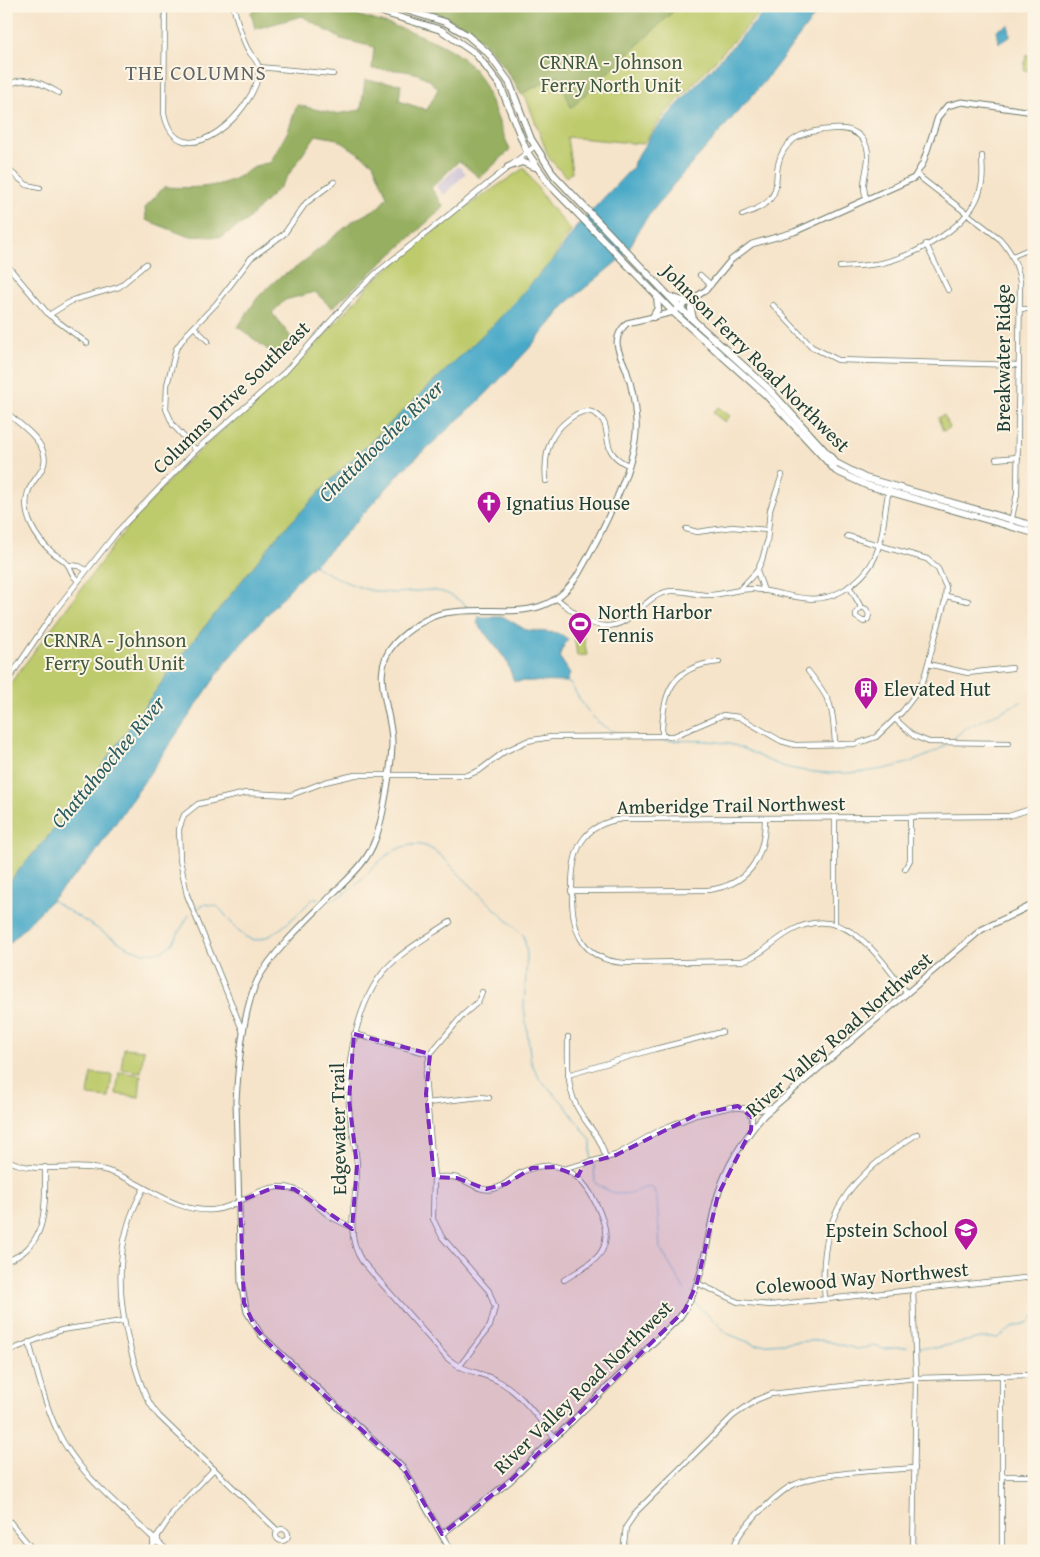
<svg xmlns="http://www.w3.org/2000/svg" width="1040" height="1557" viewBox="0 0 1040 1557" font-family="'Gentium Book Plus',serif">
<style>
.industrial{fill:#c9bfd7}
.green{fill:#becb6c;stroke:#6e8450}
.forest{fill:#96af60;stroke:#5a764a}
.water{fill:#47a8c7;stroke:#33727e}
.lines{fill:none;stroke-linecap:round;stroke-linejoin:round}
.stream{stroke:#47a8c7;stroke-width:1}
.minor-casing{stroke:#6a7768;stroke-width:6}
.tertiary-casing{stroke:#6a7768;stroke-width:7}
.primary-casing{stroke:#6a7768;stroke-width:8}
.minor{stroke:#fff;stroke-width:4.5}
.tertiary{stroke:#fff;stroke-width:5}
.primary{stroke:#fff;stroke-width:6}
.marked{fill:#7b2cbf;fill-opacity:0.2;stroke:#7b2cbf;stroke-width:4;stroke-dasharray:10 6;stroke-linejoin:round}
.labels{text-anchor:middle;stroke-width:4;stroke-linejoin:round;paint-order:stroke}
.park-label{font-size:20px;fill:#3f593f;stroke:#fcf5e5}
.street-label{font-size:20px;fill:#1f3d34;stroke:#fcf5e5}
.poi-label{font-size:20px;fill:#1f3d34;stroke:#fcf5e5;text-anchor:start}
.neighbourhood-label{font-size:21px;letter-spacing:1px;fill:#626567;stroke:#fcf5e5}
.water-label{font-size:21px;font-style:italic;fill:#2b5d60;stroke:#fcf5e5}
</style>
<rect width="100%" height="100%" fill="#fcf5e5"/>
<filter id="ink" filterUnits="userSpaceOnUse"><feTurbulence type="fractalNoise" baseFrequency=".02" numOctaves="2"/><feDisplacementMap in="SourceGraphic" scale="10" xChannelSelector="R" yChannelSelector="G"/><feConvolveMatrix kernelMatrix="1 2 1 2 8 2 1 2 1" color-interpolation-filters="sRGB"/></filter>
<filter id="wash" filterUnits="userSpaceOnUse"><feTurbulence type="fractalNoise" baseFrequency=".0096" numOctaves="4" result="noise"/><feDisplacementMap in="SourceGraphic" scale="20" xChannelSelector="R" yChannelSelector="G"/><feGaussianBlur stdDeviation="1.12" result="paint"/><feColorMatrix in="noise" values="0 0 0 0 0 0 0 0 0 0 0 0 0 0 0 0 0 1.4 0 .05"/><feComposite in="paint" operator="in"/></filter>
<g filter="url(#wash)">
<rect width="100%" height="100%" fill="#f6e4ca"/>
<polygon class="industrial" points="458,166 466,173 444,195 436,187"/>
<g class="green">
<path d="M415,6h351l-102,109 -21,29 -76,-7 5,35 -6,5 -17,-19 -23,-60 -5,-4c-28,-47 -50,-73 -106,-88z"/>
<polygon points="1026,55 1033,56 1030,71 1024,70"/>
<polygon points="524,168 549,205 571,230 537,284 180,672 6,894 6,689 129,525 183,465 306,356 372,282 450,218"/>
<polygon points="718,407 730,416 725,422 713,413"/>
<polygon points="944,415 950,428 943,431 938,418"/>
<polygon points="583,634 587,655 577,656 574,635"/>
<polygon points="124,1048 144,1050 141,1072 121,1069"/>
<polygon points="119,1072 141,1075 139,1097 116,1094"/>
<polygon points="91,1073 112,1075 109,1098 88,1096"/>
</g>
<g class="forest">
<path d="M265,6h81l8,8c38,12 102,26 125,62 11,18 22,54 31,74l-30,28 -21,-17 -28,27 13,19 -112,101 -17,-16 -30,8 -13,13 22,28 -14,18 -42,-32 20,-30 18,-17 21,-13 56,-46 26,-14 8,-11 -14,-33 -36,-24 -21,-4 -36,52 -34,34 -25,16 -34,-1 -41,-16 -1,-12 19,-21c24,1 48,2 70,-8 13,-6 22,-16 36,-16l18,-32 9,-26 39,9 25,-4 4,-30 36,4 -2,17 28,9 11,-21c-17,-22 -41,-18 -66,-20l2,-22 -33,-8 -39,-23 -47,13 -4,-17z"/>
<path d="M415,6h264l-108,102 -12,-33 -38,19c-27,-48 -51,-73 -106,-88z"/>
</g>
<g class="water">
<polygon points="770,6 822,6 764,82 673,185 643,223 626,254 568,302 527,351 480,400 405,468 334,546 295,583 228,659 91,859 6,947 6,885 67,814 177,661 276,538 334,477 495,323 557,255 577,226 633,167 634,162 651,135 669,114"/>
<polygon points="1009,25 1010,37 999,43 997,30"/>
<polygon points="479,617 504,617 526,630 557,633 568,639 561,651 560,658 570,673 567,682 514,681 506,660 477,623"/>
</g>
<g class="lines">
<g class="stream">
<polyline points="1027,6 1034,14"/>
<path d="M314,566c21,11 44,24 68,26 39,5 51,-15 87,16"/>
<polyline points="476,614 479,617"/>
<path d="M567,682l4,2c12,22 25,44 51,50"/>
<path d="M638,738c30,6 61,-1 91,6 19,4 34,16 53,22 48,14 124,8 165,-22"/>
<polyline points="952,740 964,729 1021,702"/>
<polyline points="51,900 127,947 144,953 162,951 172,944 189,915"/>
<path d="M330,901c24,-8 38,-33 59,-47 10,-7 24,-12 36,-8 14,5 25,19 35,29 21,21 43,41 64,61l3,19 -3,52 7,55 8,16 25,26 27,37v18"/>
<path d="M196,909l9,-5 12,2c10,9 19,27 33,33 19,7 51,-29 64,-41l12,1"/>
<path d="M594,1165l1,18c16,10 23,14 42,8 6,-2 9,-5 16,-3l4,11 3,49 25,43"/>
<polyline points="694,1302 728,1334 756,1345 823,1340 857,1349 874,1346 884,1349 907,1347"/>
<polyline points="919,1347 936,1348 980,1338 998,1338 1012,1328 1029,1322 1034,1316"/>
</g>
</g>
</g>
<g filter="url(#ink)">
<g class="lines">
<defs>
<g id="minor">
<path d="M165,6l-1,107c14,69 94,-2 95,-44 0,-6 -5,-11 -9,-16 -9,-13 -12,-32 -17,-47"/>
<polyline points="259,67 333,74"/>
<path d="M6,87c19,-14 35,-4 53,6"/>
<polyline points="6,168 27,185 40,188"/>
<path d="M917,175l83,64c11,12 18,26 20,43l-3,212 -6,28"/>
<path d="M742,215c10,-4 22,-8 29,-17 6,-8 5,-16 6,-26 3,-33 27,-42 56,-43 12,-1 24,1 31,12 12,19 -7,40 3,58"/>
<polyline points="926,244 948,290"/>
<polyline points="1013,256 1034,247"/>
<polyline points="6,264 49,315 87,343"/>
<path d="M840,267c14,-1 28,-1 42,-4 37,-9 90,-37 99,-76 3,-10 1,-21 1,-31"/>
<polyline points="700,275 711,285"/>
<polyline points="773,305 812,347 838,360 1018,365"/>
<polyline points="1019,309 1034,309"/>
<polyline points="49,315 73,300 119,287 146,264"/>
<polyline points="194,327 208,341"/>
<path d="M6,412c12,11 31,23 37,39 7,18 -10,26 -15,41 -7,23 8,47 25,61 4,3 12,7 15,12 4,6 3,10 10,16"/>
<polyline points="196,450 173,425 166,409 167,385 176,349 186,335 216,304 251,258 284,234 306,203 334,182"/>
<polyline points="996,459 1018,457"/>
<path d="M546,481c-1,-12 -1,-26 4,-38 5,-14 29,-38 44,-30 24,12 0,37 34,52"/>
<polyline points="686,529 697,532 732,527 767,530"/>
<polyline points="68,565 79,566 86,570"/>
<polyline points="757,571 764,591"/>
<polyline points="849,586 861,607 866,609 869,614 868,619 864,622 856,617 856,613 861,607"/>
<polyline points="740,589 757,571 762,560 767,542 770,510 782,475"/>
<polyline points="946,596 968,601"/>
<path d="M557,599c15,11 30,27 49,27 28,0 38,-32 65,-35 13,-1 25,4 38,4 15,0 29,-7 45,-6 31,3 58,19 88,2 45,-26 38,-60 47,-102"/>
<polyline points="928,664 968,673 1012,668"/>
<path d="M808,671c24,30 25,35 27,73"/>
<polyline points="6,683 54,612 117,532 196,450 285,372 354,295 375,274 535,146"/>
<polyline points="895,719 914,736 929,742 1009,743"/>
<path d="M662,736c0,-42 9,-70 57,-74"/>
<polyline points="835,818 835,925"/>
<polyline points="905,869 910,860 910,817"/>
<path d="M571,891l137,-1c41,-5 57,-32 57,-72"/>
<path d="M450,922c-19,13 -40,24 -56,39 -35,30 -49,100 -45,144 1,20 7,40 8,60 1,33 -14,67 5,96l85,97c16,14 35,14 53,24 22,12 39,38 55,56"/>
<path d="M907,993c-28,-36 -62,-92 -116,-62 -18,10 -29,24 -49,30l-117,2c-46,-3 -54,-36 -53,-75 0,-37 9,-64 51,-69l386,-3 25,-8"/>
<polyline points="243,1032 187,895 180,860 179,829 184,815 198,804 246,793 291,795 325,782 355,775 468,775 480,770 504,752 527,741 551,737 674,736 723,715 739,717 781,741 795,745 856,744 876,737 902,712 918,691 924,678 945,601 946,587 938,569 927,559 847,536"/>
<polyline points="354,1034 430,1054"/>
<path d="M568,1037c0,23 -2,46 8,68 10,21 24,28 30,54"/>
<polyline points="568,1075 655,1049 722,1032"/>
<polyline points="427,1103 480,1097 489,1098"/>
<polyline points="746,1109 752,1117 752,1128"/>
<path d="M6,1159c28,17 63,4 94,10 39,8 70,44 113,41 25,-2 45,-25 71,-23 21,2 31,19 47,30 7,4 14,7 21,10"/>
<polyline points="564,1169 616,1155 662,1129 696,1115 731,1107 759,1110 772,1107"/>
<path d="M434,1177c7,0 15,-1 23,1 12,3 22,14 36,11 12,-2 19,-12 29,-17 44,-20 68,11 81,49 11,34 -14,43 -39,59"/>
<path d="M144,1188c-32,55 -27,115 -10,174 6,20 11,38 25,54l119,115"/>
<path d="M6,1261c43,-14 39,-57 39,-94"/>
<polyline points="697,1283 738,1302 771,1305 1034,1277"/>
<path d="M825,1299c-9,-85 25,-122 92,-165"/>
<path d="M29,1342c8,29 15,60 28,88 20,43 62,75 96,108v4l5,1v-5h-5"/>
<polyline points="6,1352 61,1330 123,1321"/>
<polyline points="459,1367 490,1326 495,1307 489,1291 442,1237 433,1219 434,1177 425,1077 430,1054 463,1015 478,1002 482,992"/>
<polyline points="1003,1476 1034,1476"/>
<polyline points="6,1517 34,1551"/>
<circle cx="282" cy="1535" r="6"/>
<polyline points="157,1537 174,1511 214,1469"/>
<polyline points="158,1542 168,1551"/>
<polyline points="151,1551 154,1543"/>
<polyline points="623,1551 626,1527 637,1511 733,1416 756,1400 771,1394 916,1378 1034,1375"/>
<path d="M733,1551c3,-16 15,-27 25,-38 11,-9 20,-20 33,-27 30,-15 89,-15 124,-18"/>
<polyline points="913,1551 916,1378 913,1289"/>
<polyline points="1002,1551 1002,1375"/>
</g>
<g id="tertiary">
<path d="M442,1534l68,-53 169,-163c27,-35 27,-83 39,-124 9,-29 26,-56 46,-79l217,-185 53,-26"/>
<path d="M451,1551l-47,-82 -143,-134 -14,-23 -6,-29 -5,-182c2,-33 7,-93 22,-122 15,-27 46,-56 68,-78 18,-20 40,-35 49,-61 8,-20 17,-76 17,-98 0,-33 -24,-70 3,-99 12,-13 33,-27 50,-30 52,-10 101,16 134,-40 20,-35 61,-113 57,-152 -1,-16 -4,-34 -9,-49 -6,-19 -19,-30 0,-49l43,-10 10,-5 26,-18 25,-30 21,-16 42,-12 120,-54 9,-15 15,-46 9,-11 15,-4 72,10"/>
</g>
<g id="primary">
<polyline points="370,6 385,13 441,30 476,54 500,85 527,152 549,184 673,312 766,395 836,471 866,485 1034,533"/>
<polyline points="393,6 445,22 467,35 488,53 509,82 531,139 554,175 680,308 768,388 836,463 865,478 1034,526"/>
<polyline points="508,167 522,162 535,167"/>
<polyline points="671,297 683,301 693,300"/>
<polyline points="653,317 658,308 657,297"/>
<polyline points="693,319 691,309 693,300"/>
</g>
</defs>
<use href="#minor" class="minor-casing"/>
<use href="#tertiary" class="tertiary-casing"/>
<use href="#primary" class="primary-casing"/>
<use href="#minor" class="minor"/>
<use href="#tertiary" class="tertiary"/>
<use href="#primary" class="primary"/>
</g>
</g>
<path class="marked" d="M354,1034l76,20 -4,40 8,83 23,1 29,11 20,-5 26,-16 23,-1 23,9 6,-12 32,-9 80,-40 42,-9 14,11 -1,13 -33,65 -21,88 -12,27 -175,171 -68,53 -38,-65 -136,-126 -13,-16 -11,-24 -4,-102 35,-14 19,2 58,40 5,-63 -8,-66z"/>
<defs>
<symbol id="church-pin" viewBox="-11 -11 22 30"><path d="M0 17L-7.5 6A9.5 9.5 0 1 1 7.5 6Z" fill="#b5179e" stroke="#fcf5e5"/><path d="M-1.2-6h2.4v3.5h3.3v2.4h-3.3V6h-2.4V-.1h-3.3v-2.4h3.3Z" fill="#fff"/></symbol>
<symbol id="stadium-pin" viewBox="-11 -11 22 30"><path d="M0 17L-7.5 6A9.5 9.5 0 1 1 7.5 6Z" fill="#b5179e" stroke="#fcf5e5"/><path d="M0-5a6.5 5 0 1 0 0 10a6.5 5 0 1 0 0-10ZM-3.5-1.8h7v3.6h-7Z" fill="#fff"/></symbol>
<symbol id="building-pin" viewBox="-11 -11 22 30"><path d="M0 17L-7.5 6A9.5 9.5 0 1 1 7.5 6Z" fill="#b5179e" stroke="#fcf5e5"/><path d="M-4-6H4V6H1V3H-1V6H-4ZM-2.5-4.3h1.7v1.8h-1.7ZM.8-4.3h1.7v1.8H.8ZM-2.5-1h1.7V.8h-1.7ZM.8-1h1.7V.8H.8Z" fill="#fff"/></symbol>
<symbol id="school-pin" viewBox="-11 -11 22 30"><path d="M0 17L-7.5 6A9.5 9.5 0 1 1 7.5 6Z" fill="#b5179e" stroke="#fcf5e5"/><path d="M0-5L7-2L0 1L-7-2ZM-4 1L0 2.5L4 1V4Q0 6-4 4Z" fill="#fff"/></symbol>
</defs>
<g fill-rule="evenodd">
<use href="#church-pin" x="475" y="489" width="28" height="38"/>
<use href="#stadium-pin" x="566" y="610" width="28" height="38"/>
<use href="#building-pin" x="852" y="675" width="28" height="38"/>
<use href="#school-pin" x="952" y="1216" width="28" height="38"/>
</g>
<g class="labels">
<g class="park-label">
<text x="611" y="69">CRNRA - Johnson<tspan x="611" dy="23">Ferry North Unit</tspan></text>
<text x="115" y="647">CRNRA - Johnson<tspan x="115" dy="23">Ferry South Unit</tspan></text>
</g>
<g class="street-label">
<text transform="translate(756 358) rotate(45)" y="7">Johnson Ferry Road Northwest</text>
<text transform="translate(1003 358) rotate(-90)" y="7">Breakwater Ridge</text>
<text transform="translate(231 397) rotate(-44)" y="7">Columns Drive Southeast</text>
<text transform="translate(731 805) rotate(-1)" y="7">Amberidge Trail Northwest</text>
<text transform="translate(839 1034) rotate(-41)" y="7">River Valley Road Northwest</text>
<text transform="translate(338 1129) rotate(-91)" y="7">Edgewater Trail</text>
<text transform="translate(862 1278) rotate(-5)" y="7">Colewood Way Northwest</text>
<text transform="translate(583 1387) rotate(-44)" y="7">River Valley Road Northwest</text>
</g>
<g class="poi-label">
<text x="506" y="510">Ignatius House</text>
<text x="598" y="619">North Harbor<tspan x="598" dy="23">Tennis</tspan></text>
<text x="884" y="696">Elevated Hut</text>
<text x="948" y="1237" text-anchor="end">Epstein School</text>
</g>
<g class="neighbourhood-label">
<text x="196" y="80">THE COLUMNS</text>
</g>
<g class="water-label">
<text transform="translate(381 441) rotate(-44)" y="7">Chattahoochee River</text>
<text transform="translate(108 762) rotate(-50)" y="7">Chattahoochee River</text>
</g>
</g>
<rect width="1040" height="1557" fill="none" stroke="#fcf5e5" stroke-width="25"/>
</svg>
